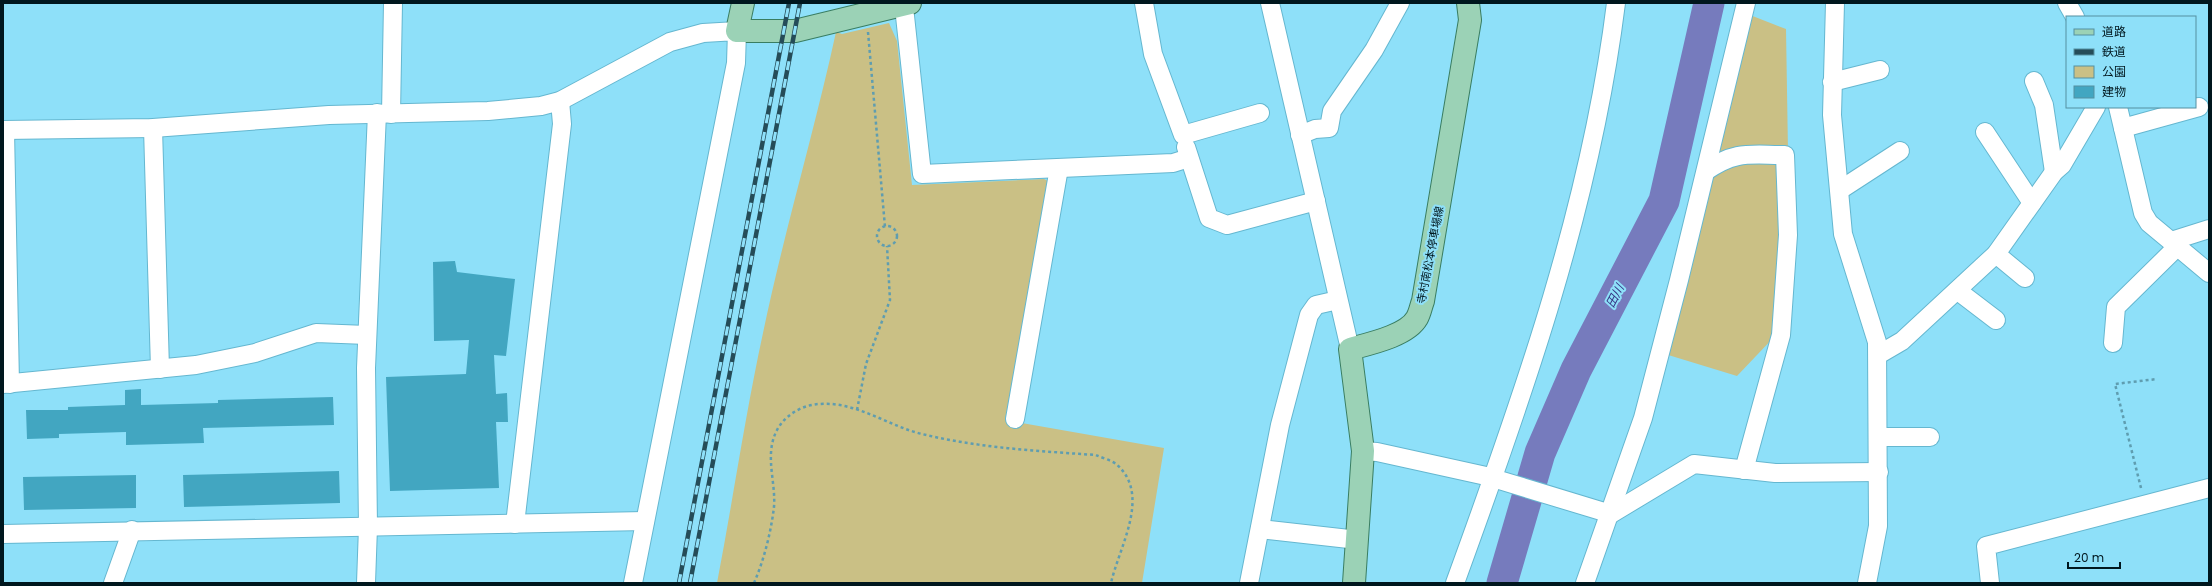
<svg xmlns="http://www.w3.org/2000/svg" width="2212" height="586" viewBox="0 0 2212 586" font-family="Poppins,'Noto Sans JP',sans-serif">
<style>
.green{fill:#cac085}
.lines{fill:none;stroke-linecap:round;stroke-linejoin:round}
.river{stroke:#767bbd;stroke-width:31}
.building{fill:#42a6c1}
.minor-casing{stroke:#65b7d0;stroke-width:20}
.major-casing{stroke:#397d61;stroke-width:24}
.path{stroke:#5f9db0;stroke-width:2.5;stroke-dasharray:3 3;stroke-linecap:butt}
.minor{stroke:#fff;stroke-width:18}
.major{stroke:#9bd2b6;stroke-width:22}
.rail-casing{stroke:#254c58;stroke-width:4.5}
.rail{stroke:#8ee0f9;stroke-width:3;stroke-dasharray:9;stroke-linecap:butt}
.labels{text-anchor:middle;stroke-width:4;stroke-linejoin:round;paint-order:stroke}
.street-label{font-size:11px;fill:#00171e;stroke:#8ee0f9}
.water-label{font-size:12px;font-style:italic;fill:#363483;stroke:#8ee0f9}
</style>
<rect width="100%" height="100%" fill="#8ee0f9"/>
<g class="green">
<polygon points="1750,15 1786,29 1788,152 1716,158"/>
<path d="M889,23l8,18 15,144 132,-6 6,3 -45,238 159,28 -22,135h-425c16,-83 28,-167 46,-250 21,-101 51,-200 73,-301l6,2z"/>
<polygon points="1783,158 1776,335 1737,376 1665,354 1709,176 1726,162"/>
</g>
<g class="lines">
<polyline class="river" points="1502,583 1540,453 1576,370 1664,201 1709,3"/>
</g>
<g class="building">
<polygon points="455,261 457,272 515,279 506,356 494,355 496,394 507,393 508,422 496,422 499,488 390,491 386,377 466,374 469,340 434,341 433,262"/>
<polygon points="141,389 141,405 218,403 218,400 333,397 334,425 203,428 204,443 126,445 126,432 59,434 59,438 27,439 26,410 68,410 68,407 125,405 125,390"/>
<polygon points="339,471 340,503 184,507 183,475"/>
<polygon points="136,475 136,508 24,510 23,477"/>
</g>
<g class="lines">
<defs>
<g id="minor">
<polyline points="1144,3 1153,54 1183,135 1260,113"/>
<polyline points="1270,3 1350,349"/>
<polyline points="1835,3 1832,115 1843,234 1877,342 1878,526 1867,583"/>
<polyline points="2067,3 2075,17"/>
<polyline points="901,5 905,16 922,174 1173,163 1189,158"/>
<polyline points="2034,81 2044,105 2054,172"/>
<polyline points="1832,82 1880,70"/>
<polyline points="2118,107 2143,213 2149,223 2209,273"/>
<polyline points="391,114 393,3"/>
<polyline points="153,128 160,369"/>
<polyline points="2123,128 2199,107"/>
<polyline points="3,130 153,128 329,115 488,111 541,106 560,101 670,42 703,33 737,31 736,63 633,583"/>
<polyline points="5,130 10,384"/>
<polyline points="1985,132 2032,203"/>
<polyline points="1300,135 1315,129 1329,128 1332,111 1374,50 1400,3"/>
<polyline points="1186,147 1209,218 1227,225 1316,201"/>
<path d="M1706,171c30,-21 44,-16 79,-16l3,80 -7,100 -37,135"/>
<polyline points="1840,190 1900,151"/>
<polyline points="2171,241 2209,229"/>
<polyline points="1996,254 2025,278"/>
<polyline points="1958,291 1996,320"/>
<polyline points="2113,343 2116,307 2178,246"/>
<polyline points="1878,355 1902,341 1996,254 2054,172 2062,165 2096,107"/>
<polyline points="3,384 196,365 255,353 316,333 367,335"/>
<polyline points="1015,419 1059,168"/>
<polyline points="1879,437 1930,437"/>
<polyline points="1363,451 1377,452 1486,476 1611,514 1694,464 1775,473 1879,472"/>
<polyline points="515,524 562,124 560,101"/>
<polyline points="1260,529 1358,540"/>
<polyline points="3,534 645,521"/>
<polyline points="113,583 132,530"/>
<polyline points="366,583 368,527 366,368 377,113"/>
<polyline points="1249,583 1280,425 1309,315 1316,305 1338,300"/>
<path d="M1455,583c69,-189 136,-379 161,-580"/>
<polyline points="1585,583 1643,418 1679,280 1746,3"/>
<polyline points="1990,583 1986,546 2209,488"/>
</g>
<g id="major">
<polyline points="743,3 737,31 795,31 910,3"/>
<path d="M1354,583l9,-132 -13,-102c18,-5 57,-13 67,-31 3,-5 4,-12 6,-17l47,-281 -2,-17"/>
</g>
</defs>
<use href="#minor" class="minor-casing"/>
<use href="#major" class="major-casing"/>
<g class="path">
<polyline points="769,4 769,3"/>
<polyline points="868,32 885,227"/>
<circle cx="887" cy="236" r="10"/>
<polyline points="857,410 866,364 890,300 887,246"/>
<polyline points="2141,488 2115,384 2157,379"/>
<path d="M754,583c10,-23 17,-51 20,-76 2,-26 -10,-52 3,-77 8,-15 25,-25 42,-26 37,-3 69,22 103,30 57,14 116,17 174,21 6,3 15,5 20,9 36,30 3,83 -5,119"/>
</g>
<use href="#minor" class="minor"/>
<use href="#major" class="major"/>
<defs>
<g id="rail">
<polyline points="679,583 789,3"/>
<polyline points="690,583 800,3"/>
</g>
</defs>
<use href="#rail" class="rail-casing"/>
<use href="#rail" class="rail"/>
</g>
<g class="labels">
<g class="street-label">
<text transform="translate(1430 255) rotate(-79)" y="4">寺村南松本停車場線</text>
</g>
<g class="water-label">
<text transform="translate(1615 296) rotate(-62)" y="4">田川</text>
</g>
</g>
<rect width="2212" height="586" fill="none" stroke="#00171e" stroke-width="8"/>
<rect x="2066" y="16" width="130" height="92" fill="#8ee0f9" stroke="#5590a1"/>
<rect x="2074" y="29" width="20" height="6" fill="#9bd2b6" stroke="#5590a1"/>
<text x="2102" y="36" font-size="12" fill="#00171e">道路</text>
<rect x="2074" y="49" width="20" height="6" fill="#254c58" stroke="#5590a1"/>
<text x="2102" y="56" font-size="12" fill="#00171e">鉄道</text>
<rect x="2074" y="66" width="20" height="12" fill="#cac085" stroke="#5590a1"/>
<text x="2102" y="76" font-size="12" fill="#00171e">公園</text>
<rect x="2074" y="86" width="20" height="12" fill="#42a6c1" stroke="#5590a1"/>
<text x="2102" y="96" font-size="12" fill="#00171e">建物</text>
<path d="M2068 562v6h52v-6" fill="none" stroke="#00171e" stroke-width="2"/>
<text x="2074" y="562" font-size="12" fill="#00171e" stroke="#8ee0f9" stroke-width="3" paint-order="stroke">20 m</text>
</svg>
